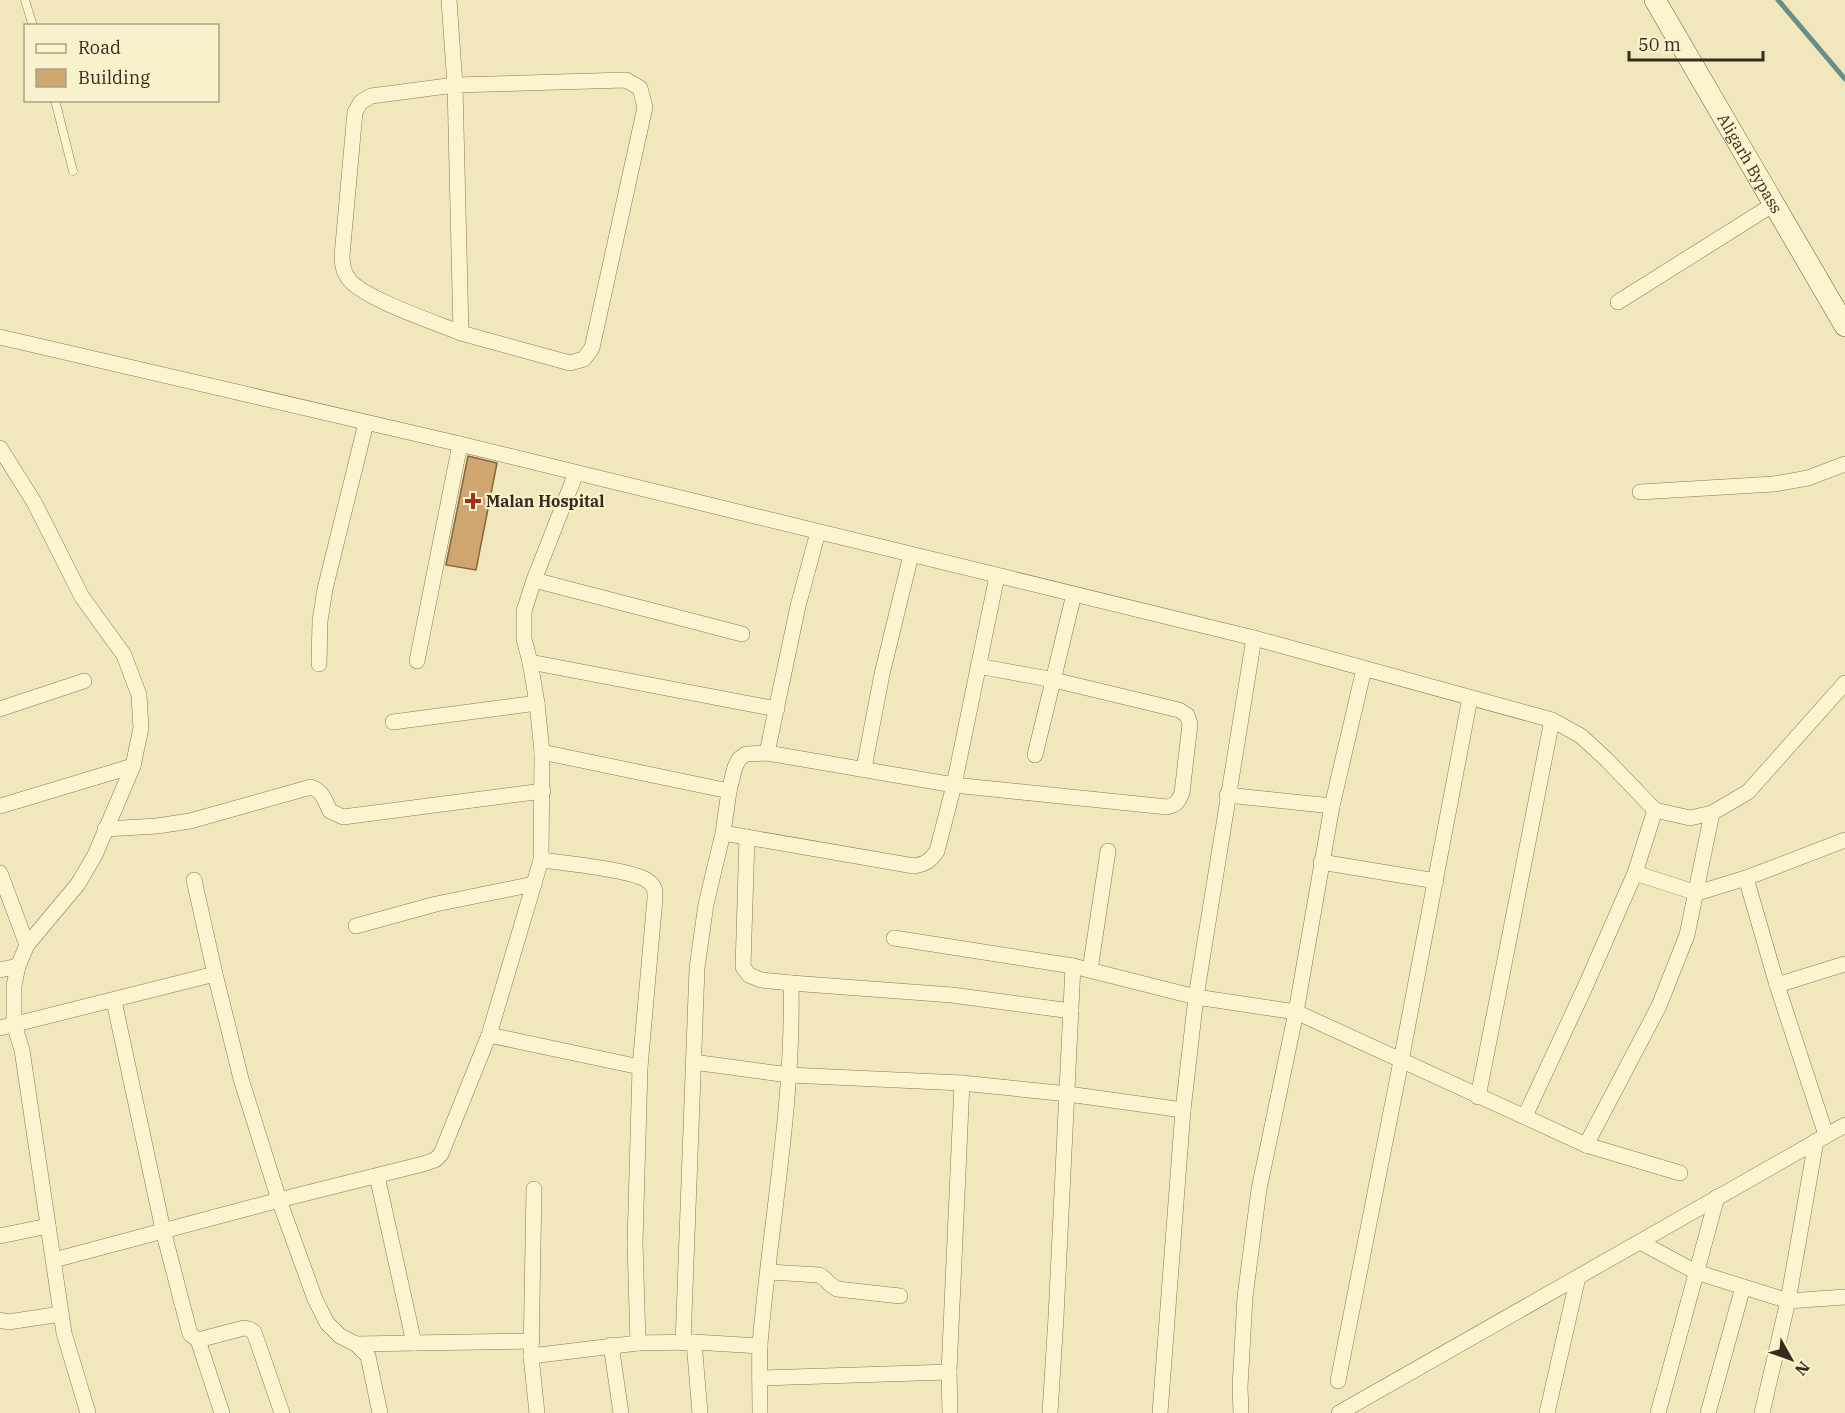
<svg xmlns="http://www.w3.org/2000/svg" width="1845" height="1413" viewBox="0 0 1845 1413" font-family="'IBM Plex Serif',serif">
<style>
.lines{fill:none;stroke-linecap:round;stroke-linejoin:round}
.stream{stroke:#688e8a;stroke-width:5}
.building{fill:#d0a670;stroke:#88643a;stroke-width:1.5}
.service-casing{stroke:#875;stroke-width:9}
.minor-casing{stroke:#875;stroke-width:16}
.secondary-casing{stroke:#695838;stroke-width:22}
.service{stroke:#faf4cf;stroke-width:8}
.minor{stroke:#faf4cf;stroke-width:15}
.secondary{stroke:#faf4cf;stroke-width:21}
.poi-dot{fill:#9a3322;stroke:#f7f1cc;stroke-width:2}
.labels{text-anchor:middle;stroke-width:4.5;stroke-linejoin:round;paint-order:stroke}
.street-label{font-size:16px;fill:#362c1b;stroke:#f7f1cc}
.poi-label{font-size:16px;font-weight:bold;fill:#362c1b;stroke:#f7f1cc;text-anchor:start}
</style>
<rect width="100%" height="100%" fill="#f0e8bc"/>
<g class="lines">
<polyline class="stream" points="1778,0 1845,79"/>
</g>
<polygon class="building" points="468,456 497,463 476,570 446,565"/>
<g class="lines">
<defs>
<g id="service">
<polyline points="25,0 33,26"/>
<polyline points="55,100 73,171"/>
</g>
<g id="minor">
<path d="M449,0l6,85 6,248 109,30 14,-4 8,-11 53,-241 -5,-19 -14,-8 -171,5 -84,11 -10,6 -6,10 -13,144c0,8 1,15 6,22 13,20 89,45 113,55"/>
<polyline points="1618,302 1774,204"/>
<polyline points="0,337 460,444 1254,638 1552,720 1581,736 1607,760 1655,810 1690,818 1712,813 1748,792 1845,683"/>
<polyline points="0,448 34,502 82,597 124,655 139,695 141,728 133,766 95,855 78,884 27,945 18,966 14,986 14,1024 22,1050 64,1333 88,1413"/>
<polyline points="1640,492 1774,484 1808,478 1845,464"/>
<polyline points="534,580 742,634"/>
<polyline points="417,661 460,444"/>
<polyline points="530,662 777,709"/>
<polyline points="319,664 320,621 325,589 366,423"/>
<path d="M978,666l76,14 125,30 8,5 3,9 -8,69c-4,9 -6,12 -15,14l-213,-22 43,-209"/>
<polyline points="0,709 84,681"/>
<polyline points="393,722 537,703"/>
<polyline points="542,752 729,791"/>
<polyline points="767,753 798,606 818,532"/>
<polyline points="1035,755 1074,594"/>
<polyline points="864,768 882,674 911,555"/>
<polyline points="1227,795 1332,806"/>
<polyline points="0,806 133,766"/>
<path d="M105,829l52,-3 33,-5 121,-34c12,4 14,14 19,24l13,6 200,-26"/>
<path d="M747,837l-4,130 6,8 12,5 30,3c3,122 -21,241 -31,361 -1,23 0,46 0,69"/>
<path d="M541,860c22,3 93,10 107,21 7,5 7,9 7,17l-15,169 -5,176 3,100"/>
<polyline points="1321,862 1436,881"/>
<polyline points="0,873 27,945"/>
<polyline points="1635,873 1697,893 1746,878 1845,840"/>
<polyline points="1746,878 1777,985 1826,1135"/>
<polyline points="356,926 436,904 534,884"/>
<polyline points="894,938 1073,966 1196,997 1296,1012 1586,1145 1680,1173"/>
<polyline points="0,970 18,966"/>
<polyline points="1090,970 1108,851"/>
<polyline points="215,974 241,1079 279,1200 315,1299 327,1323 340,1336 356,1344 368,1356 380,1413"/>
<polyline points="791,983 952,995 1071,1011"/>
<polyline points="1777,985 1845,964"/>
<polyline points="114,1001 163,1230 190,1334 198,1340 244,1328 249,1329 254,1332 282,1413"/>
<polyline points="0,1028 215,974 194,880"/>
<polyline points="489,1035 640,1067"/>
<polyline points="693,1062 789,1075 962,1083 1068,1094 1183,1110 1196,997 1254,638"/>
<polyline points="1478,1097 1552,720"/>
<polyline points="1525,1116 1586,985 1635,873 1655,810"/>
<polyline points="1586,1145 1659,1006 1687,935 1712,813"/>
<polyline points="377,1176 414,1343"/>
<polyline points="534,1189 531,1356 537,1413"/>
<polyline points="0,1236 48,1226"/>
<polyline points="1640,1242 1696,1272 1788,1301 1816,1141"/>
<polyline points="54,1260 279,1200 423,1164 435,1160 441,1154 489,1035 541,860 542,752 537,703 530,662 524,639 524,611 534,580 576,473"/>
<path d="M769,1272l50,3c7,3 10,10 18,14l63,7"/>
<polyline points="0,1320 8,1322 61,1314"/>
<polyline points="198,1340 222,1413"/>
<polyline points="694,1342 700,1413"/>
<path d="M683,1343l14,-375 9,-64 17,-71 6,-42 6,-24 4,-8 7,-5 21,-1 187,32 -17,66c-6,9 -11,13 -23,15l-191,-33"/>
<polyline points="356,1344 532,1341"/>
<polyline points="611,1345 621,1413"/>
<polyline points="531,1356 638,1343 694,1342 760,1346"/>
<polyline points="949,1372 950,1413"/>
<polyline points="760,1378 949,1372 962,1083"/>
<polyline points="1338,1381 1401,1061 1470,698"/>
<polyline points="1050,1413 1056,1317 1073,966"/>
<polyline points="1160,1413 1183,1110"/>
<polyline points="1241,1413 1240,1387 1245,1297 1259,1189 1296,1012 1332,806 1364,669"/>
<polyline points="1339,1413 1845,1125"/>
<polyline points="1547,1413 1578,1277"/>
<polyline points="1658,1413 1717,1197"/>
<polyline points="1708,1413 1743,1287"/>
<polyline points="1762,1413 1788,1301 1845,1297"/>
</g>
<g id="secondary">
<path id="s1" d="M1655,0l190,326"/>
</g>
</defs>
<use href="#service" class="service-casing"/>
<use href="#minor" class="minor-casing"/>
<use href="#secondary" class="secondary-casing"/>
<use href="#service" class="service"/>
<use href="#minor" class="minor"/>
<use href="#secondary" class="secondary"/>
</g>
<path class="poi-dot" d="M470 492h6v6h6v6h-6v6h-6v-6h-6v-6h6z"/>
<g class="labels">
<g class="street-label">
<text dy="6" stroke="none"><textPath href="#s1" startOffset="189">Aligarh Bypass</textPath></text>
</g>
<g class="poi-label">
<text x="486" y="507">Malan Hospital</text>
</g>
</g>
<rect x="24" y="24" width="195" height="78" fill="#f7f1cc" stroke="#aaa285" stroke-width="1.5"/>
<rect x="36" y="44" width="30" height="9" fill="#faf4cf" stroke="#aaa285" stroke-width="1.5"/>
<text x="78" y="54" font-size="18" fill="#362c1b">Road</text>
<rect x="36" y="69" width="30" height="18" fill="#d0a670" stroke="#aaa285" stroke-width="1.5"/>
<text x="78" y="84" font-size="18" fill="#362c1b">Building</text>
<g transform="translate(1791 1359) rotate(130)" stroke="#f7f1cc" stroke-width="4.5" paint-order="stroke">
<path d="M0-4.5L10 22L0 15L-10 22Z" fill="#362c1b"/>
<text y="-9" font-size="16" font-weight="bold" text-anchor="middle" fill="#362c1b">N</text>
</g>
<path d="M1629 51v9h134v-9" fill="none" stroke="#362c1b" stroke-width="3"/>
<text x="1638" y="51" font-size="18" fill="#362c1b" stroke="#f7f1cc" stroke-width="4.5" paint-order="stroke">50 m</text>
</svg>
